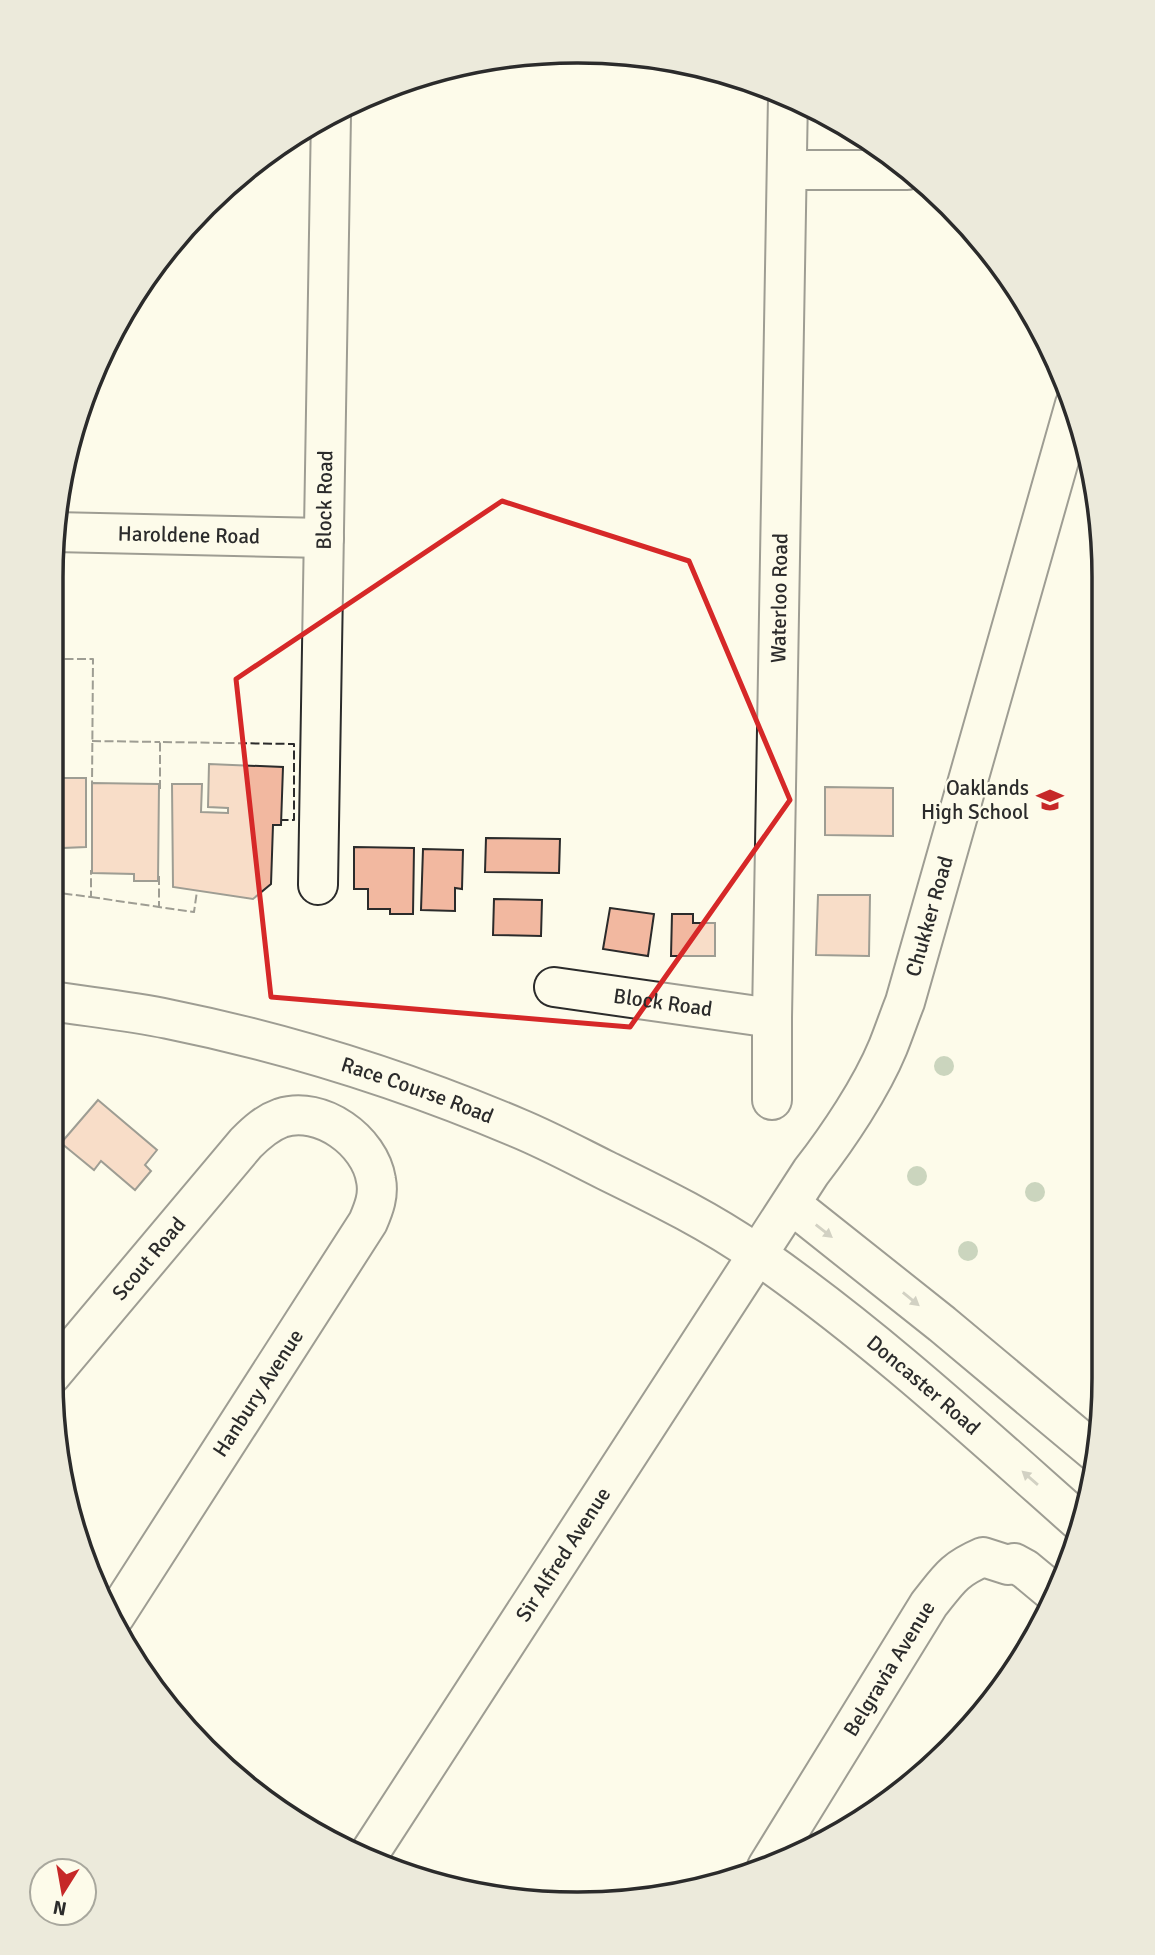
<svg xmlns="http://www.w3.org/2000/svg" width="1155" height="1955" viewBox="0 0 1155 1955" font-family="Signika,sans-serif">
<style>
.building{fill:#f2b8a0;stroke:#2b2b2b;stroke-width:2}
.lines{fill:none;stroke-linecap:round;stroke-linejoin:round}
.minor-casing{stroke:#2b2b2b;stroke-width:42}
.major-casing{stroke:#2b2b2b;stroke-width:42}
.minor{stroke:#fdfbea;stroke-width:38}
.major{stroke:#fdfbea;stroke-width:38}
.fence{stroke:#2b2b2b;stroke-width:2;stroke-dasharray:9 3.5;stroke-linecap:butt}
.tree{fill:#8ea78a}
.oneway{fill:#9e9d94}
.marked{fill:none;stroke:#d62828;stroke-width:5;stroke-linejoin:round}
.labels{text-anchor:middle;stroke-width:5;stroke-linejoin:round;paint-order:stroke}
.street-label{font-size:21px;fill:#2b2b2b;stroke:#fdfbea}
.poi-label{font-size:21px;fill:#2b2b2b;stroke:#fdfbea;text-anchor:end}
.rim{fill:none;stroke:#2b2b2b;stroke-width:3.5}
</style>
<rect width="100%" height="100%" fill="#fdfbea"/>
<g class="building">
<polygon points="209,764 283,767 281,825 273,825 271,884 253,899 173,887 172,784 202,784 201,812 228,813 228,808 208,807"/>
<polygon points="62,778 86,778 86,847 63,848 63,855 51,855 52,808 61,808"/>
<polygon points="92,783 159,784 158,881 134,881 134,874 92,873"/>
<polygon points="825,787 893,788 893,836 825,835"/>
<polygon points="486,838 560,839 559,873 485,872"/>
<polygon points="354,847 414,848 413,914 390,914 390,909 368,909 368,889 354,889"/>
<polygon points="423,849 463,850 462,889 455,888 455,911 421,910"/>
<polygon points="818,895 870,895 869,956 816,955"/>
<polygon points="494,899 542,900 541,936 493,935"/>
<polygon points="610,908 654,914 648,956 603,949"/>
<polygon points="672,914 693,914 693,923 715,923 715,956 671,956"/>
<polygon points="98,1100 157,1150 145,1165 151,1171 135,1190 101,1161 94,1170 61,1143"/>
</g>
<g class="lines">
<defs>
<g id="minor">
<polyline points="787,170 907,170"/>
<path id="s1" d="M54,532l270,6"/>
<path id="s2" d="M318,885l13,-770"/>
<path id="s3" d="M554,987l218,31"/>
<path id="s4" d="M772,1100v-82l16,-922"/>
<path id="s5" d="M51,1375l195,-232c11,-11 21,-20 35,-25 40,-13 89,23 95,62 3,15 -2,28 -8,42l-253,394"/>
<path id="s6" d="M369,1854l442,-682c28,-36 60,-84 77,-125 6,-15 11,-30 17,-45l170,-598"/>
<path id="s7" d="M767,1867l162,-263c20,-25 24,-34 54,-47l25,8 6,-2 11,6 29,24"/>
</g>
<g id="major">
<path id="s8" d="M51,1001c39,6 79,10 117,18 119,24 239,62 350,109 29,12 57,27 85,41 53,26 107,52 155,86 115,80 218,175 323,268"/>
<polyline points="791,1204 942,1324 1095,1452"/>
</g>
</defs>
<use href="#minor" class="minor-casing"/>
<use href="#major" class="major-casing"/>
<use href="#minor" class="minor"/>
<use href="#major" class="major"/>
<g class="fence">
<polyline points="52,659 93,659 92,786"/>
<polyline points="92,741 160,742"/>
<polyline points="160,789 160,742 294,744 294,820 281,820"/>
<polyline points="159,876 159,907 194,912 197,891"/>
<polyline points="51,892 91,897 91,870"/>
<polyline points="91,897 159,907"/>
</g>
</g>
<g class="tree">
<circle cx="944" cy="1066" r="10"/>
<circle cx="917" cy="1176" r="10"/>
<circle cx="1035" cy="1192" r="10"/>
<circle cx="968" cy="1251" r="10"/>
</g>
<defs><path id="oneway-solid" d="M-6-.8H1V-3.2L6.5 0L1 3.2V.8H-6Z" transform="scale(1.75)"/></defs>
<g class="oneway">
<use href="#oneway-solid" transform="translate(824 1231) rotate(38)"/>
<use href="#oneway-solid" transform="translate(911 1299) rotate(39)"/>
<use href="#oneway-solid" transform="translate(1030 1478) rotate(-139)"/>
</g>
<path d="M0 0H1155V1955H0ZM502,501l187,60 101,239 -160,227 -359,-30 -35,-318z" fill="#fdfbea" fill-opacity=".55" fill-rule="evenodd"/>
<path class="marked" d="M502,501l187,60 101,239 -160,227 -359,-30 -35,-318z"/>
<defs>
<symbol id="school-bare" viewBox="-9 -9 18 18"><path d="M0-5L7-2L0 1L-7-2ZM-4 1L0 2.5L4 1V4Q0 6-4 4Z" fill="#c62828" stroke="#fdfbea" stroke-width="2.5" paint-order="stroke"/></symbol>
</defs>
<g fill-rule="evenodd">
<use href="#school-bare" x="1031" y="781" width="38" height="38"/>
</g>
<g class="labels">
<g class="street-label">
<text dy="7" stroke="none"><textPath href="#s2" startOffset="385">Block Road</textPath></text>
<text dy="7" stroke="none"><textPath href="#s1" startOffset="135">Haroldene Road</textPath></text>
<text dy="7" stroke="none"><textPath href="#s4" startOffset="502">Waterloo Road</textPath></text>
<text dy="7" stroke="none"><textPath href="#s6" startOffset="1097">Chukker Road</textPath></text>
<text dy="7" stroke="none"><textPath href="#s3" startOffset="110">Block Road</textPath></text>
<text dy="7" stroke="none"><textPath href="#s8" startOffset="378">Race Course Road</textPath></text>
<text dy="7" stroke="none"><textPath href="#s5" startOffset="152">Scout Road</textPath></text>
<text dy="7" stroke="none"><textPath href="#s8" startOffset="968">Doncaster Road</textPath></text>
<text transform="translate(258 1393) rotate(-57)" y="7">Hanbury Avenue</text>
<text dy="7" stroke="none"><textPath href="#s6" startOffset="357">Sir Alfred Avenue</textPath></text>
<text dy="7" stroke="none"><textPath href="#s7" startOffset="233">Belgravia Avenue</textPath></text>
</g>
<g class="poi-label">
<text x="1029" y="795">Oaklands<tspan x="1029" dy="24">High School</tspan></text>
</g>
</g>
<path d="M0 0H1155V1955H0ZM577 63H578A514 514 0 0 1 1092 577V1378A514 514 0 0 1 578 1892H577A514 514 0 0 1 63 1378V577A514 514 0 0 1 577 63Z" fill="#eceadb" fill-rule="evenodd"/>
<path class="rim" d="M577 63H578A514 514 0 0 1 1092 577V1378A514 514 0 0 1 578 1892H577A514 514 0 0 1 63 1378V577A514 514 0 0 1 577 63Z"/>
<g transform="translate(63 1892) rotate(191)"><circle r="33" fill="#fdfbea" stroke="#a9a89e" stroke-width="2"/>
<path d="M0-5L12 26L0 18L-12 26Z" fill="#c62828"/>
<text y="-10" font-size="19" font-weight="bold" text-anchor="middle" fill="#2b2b2b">N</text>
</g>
</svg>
